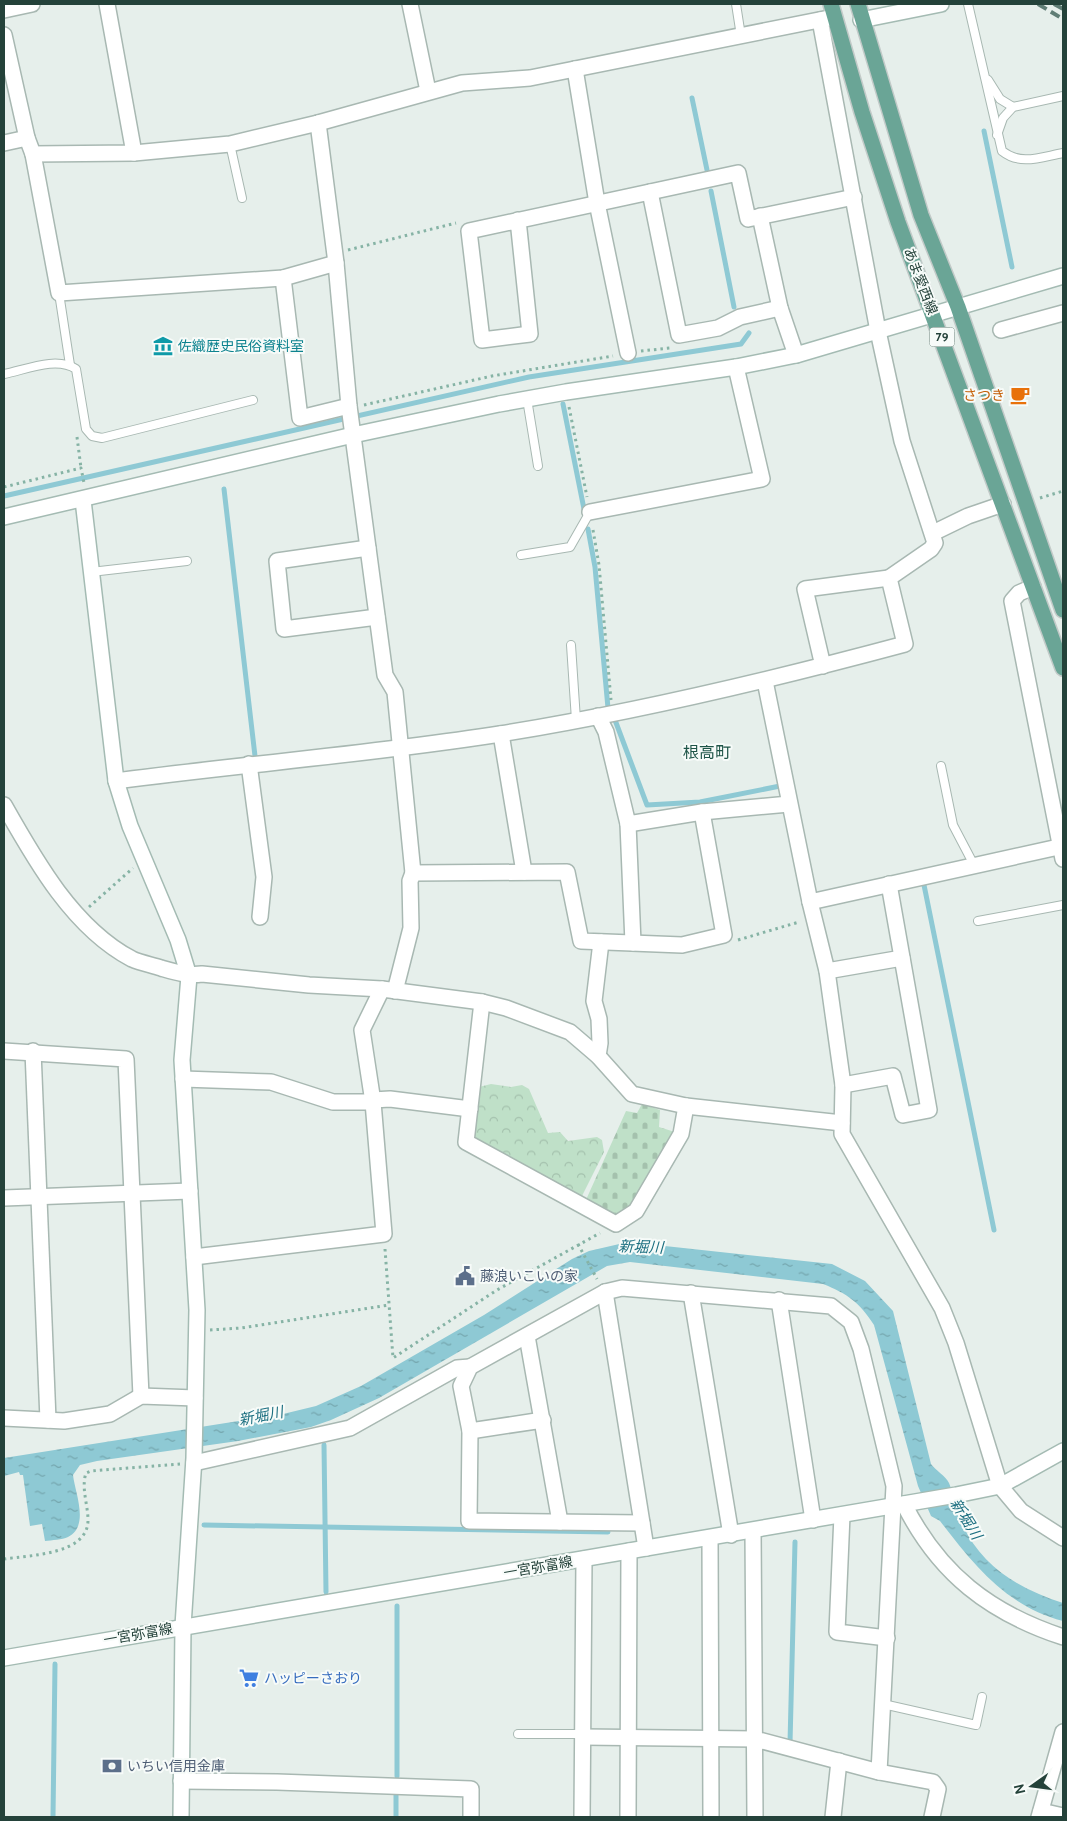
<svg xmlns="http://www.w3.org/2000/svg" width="1067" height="1821" viewBox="0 0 1067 1821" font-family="Cabin,'Noto Sans JP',sans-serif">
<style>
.forest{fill:url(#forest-crowns)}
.cemetery{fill:url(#cemetery-stones)}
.water{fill:url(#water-ripples)}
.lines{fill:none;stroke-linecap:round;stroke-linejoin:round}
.stream{stroke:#8ec9d4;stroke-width:5}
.lane-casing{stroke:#a8b8b2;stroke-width:10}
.street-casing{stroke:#a8b8b2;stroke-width:18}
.secondary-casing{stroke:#a4bbb3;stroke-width:18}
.primary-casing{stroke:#c2cac8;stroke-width:18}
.path{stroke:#86b3a5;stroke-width:3;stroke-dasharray:2.5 4;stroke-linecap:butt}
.lane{stroke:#fff;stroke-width:8}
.street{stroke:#fff;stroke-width:15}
.secondary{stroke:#fff;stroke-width:15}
.primary{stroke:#6aa596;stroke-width:15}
.rail{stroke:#5f7d75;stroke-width:4;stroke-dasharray:10 5;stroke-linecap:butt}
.labels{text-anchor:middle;stroke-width:4;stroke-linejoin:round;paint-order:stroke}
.shield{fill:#f7fbf9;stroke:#637a73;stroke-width:1}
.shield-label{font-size:12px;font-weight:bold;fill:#24423a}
.street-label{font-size:14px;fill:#24423a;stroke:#f7fbf9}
.culture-label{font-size:14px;fill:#0d838f;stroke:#f7fbf9;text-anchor:start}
.food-label{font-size:14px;fill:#c56008;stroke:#f7fbf9;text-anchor:end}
.service-label{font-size:14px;fill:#4e5e75;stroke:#f7fbf9;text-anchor:start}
.shop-label{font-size:14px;fill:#366cbe;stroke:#f7fbf9;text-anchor:start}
.water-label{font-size:15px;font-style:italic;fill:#1c6f80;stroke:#f7fbf9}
.quarter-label{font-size:16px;fill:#1f5548;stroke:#f7fbf9}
</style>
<defs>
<pattern id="forest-crowns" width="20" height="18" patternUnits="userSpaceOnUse" patternTransform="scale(1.25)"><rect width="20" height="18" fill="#bfe0c8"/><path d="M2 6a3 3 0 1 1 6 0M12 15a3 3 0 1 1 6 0" fill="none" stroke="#a4c1ad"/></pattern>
<pattern id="cemetery-stones" width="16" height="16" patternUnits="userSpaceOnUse" patternTransform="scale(1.25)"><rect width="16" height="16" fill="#bfe0c8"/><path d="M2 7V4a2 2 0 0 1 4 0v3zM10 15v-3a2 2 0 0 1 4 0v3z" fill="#a4c1ad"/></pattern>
<pattern id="water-ripples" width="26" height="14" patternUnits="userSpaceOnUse" patternTransform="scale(1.25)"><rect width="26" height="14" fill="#8ec9d4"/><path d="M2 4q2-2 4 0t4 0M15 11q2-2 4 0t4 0" fill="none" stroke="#74a5ad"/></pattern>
</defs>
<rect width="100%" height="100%" fill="#e6efeb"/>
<polygon class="forest" points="491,1084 511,1087 522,1085 529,1089 548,1133 560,1132 568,1141 597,1137 602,1140 604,1152 581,1198 478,1142 473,1133 479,1087"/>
<polygon class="cemetery" points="642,1104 660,1110 659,1127 678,1133 636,1208 612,1217 585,1202 626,1111 637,1113"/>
<path class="water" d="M628,1242l204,22 33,17 28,30 38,153c4,6 15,12 18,19 4,9 4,20 8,29 19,51 57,75 106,91v18c-57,-15 -89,-56 -123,-100l-9,-5 -13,-30 -44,-161c-15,-23 -26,-31 -51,-41l-193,-22 -23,4 -228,132 -48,22 -20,7 -73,14 -141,20 -17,4 -7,10c2,18 17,51 -5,62 -6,3 -16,3 -23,4l-3,-17 -12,2 -7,-51h-3l-1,-3 -15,4v-18l279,-44 33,-8 45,-20 123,-71 88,-56 17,-8z"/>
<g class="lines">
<g class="stream">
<polyline points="692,98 707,170"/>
<polyline points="984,131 1012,267"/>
<polyline points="711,191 734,307"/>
<polyline points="563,404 585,514"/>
<polyline points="224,489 255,756"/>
<polyline points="4,496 529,377 741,344 749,333"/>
<polyline points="588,529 595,567 608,708"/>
<polyline points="615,720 647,805 700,802 780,786"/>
<polyline points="924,885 994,1230"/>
<polyline points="324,1445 326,1592"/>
<polyline points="204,1525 608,1532"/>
<polyline points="790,1743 795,1542"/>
<polyline points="397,1776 397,1606"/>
<polyline points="53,1817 55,1664"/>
<polyline points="396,1817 396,1792"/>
</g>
<defs>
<g id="lane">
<polyline points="736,4 741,36"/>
<path d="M968,4l34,147c19,15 39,6 61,2"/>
<polyline points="988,80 1000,99 1013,107"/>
<polyline points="997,135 1003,118 1013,107 1063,96"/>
<polyline points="230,144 242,198"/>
<polyline points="59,293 70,365"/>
<path d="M4,374c21,-4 52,-18 72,-5l10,60 6,7 10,2 151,-38"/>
<polyline points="527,399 538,466"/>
<polyline points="521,555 570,547 590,512"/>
<polyline points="91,572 187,561"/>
<polyline points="571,645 576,720"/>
<polyline points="941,766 953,825 974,865"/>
<polyline points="978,921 1063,905"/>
<polyline points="883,1704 976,1725 982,1697"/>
<polyline points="518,1734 583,1734"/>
</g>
<g id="street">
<polyline points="107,4 134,153"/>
<polyline points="410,4 428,91"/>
<polyline points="4,10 32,4"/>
<polyline points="4,35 27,138"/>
<polyline points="575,69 597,203 628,353"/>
<polyline points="318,123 336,263 349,406 385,675 395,692 413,873 567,872 581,941 682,945 724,935 702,812 628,824 606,732 598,716"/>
<polyline points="4,143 27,138 33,154 134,153 230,144 318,123 462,83 530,78 829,18"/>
<polyline points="33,154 59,293 283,278 336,263"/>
<polyline points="650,192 679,335 718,328 740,317 780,308"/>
<polyline points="760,216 780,308 796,355"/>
<polyline points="518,220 530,334 482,340 469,231 738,173 748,219 854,197"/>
<polyline points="283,278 300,418 349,406"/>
<polyline points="1001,330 1063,313"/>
<polyline points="590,512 762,479 736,367"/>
<polyline points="933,533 968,516 1003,504"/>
<polyline points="368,548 277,561 284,629 377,617"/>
<polyline points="1033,587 1019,593 1012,601 1063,859"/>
<polyline points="823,666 805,589 889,578"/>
<polyline points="765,681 810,902 827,971 843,1085 842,1134 942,1308 956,1343 1000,1486 1021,1511 1063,1538"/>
<polyline points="501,734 524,872"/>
<polyline points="249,764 264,877 260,917"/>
<path d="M116,781c128,-17 257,-27 384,-47 137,-22 271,-54 405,-90l-16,-66 42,-29 4,-6 -33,-102 -24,-110 -58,-311"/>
<path d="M4,805c31,55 69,123 128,154 9,4 20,6 29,9 14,4 26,8 41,6l107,11 73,4 100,13 24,6 64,24 28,24 34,38 54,12 156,17"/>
<polyline points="702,812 789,804"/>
<polyline points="628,824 633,943"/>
<polyline points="810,902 1063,846"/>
<polyline points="827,971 902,958"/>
<polyline points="395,991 411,928 410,881 413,873"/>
<polyline points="482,1002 466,1142 616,1224 636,1211 681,1134 686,1106"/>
<polyline points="4,1051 126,1059 141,1396"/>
<polyline points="33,1051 48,1420"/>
<polyline points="598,1056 600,1043 599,1019 594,1001 601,942"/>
<polyline points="183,1079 271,1082 333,1102 373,1102"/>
<polyline points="843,1085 893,1076 903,1115 929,1110 889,884"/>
<polyline points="373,1100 390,1099 470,1109"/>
<polyline points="4,1198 190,1191"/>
<polyline points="194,1257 384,1234 373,1102 362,1030 382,989"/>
<polyline points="605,1292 646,1548"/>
<polyline points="691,1293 731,1535"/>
<polyline points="779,1300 813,1520"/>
<polyline points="527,1336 560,1522"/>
<polyline points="4,1418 64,1421 110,1414 141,1396 195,1398"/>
<polyline points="470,1431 543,1420"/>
<polyline points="194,1463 350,1428 457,1368 470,1367"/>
<path d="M904,1504c35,70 86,109 159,133"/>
<polyline points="842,1515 837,1632 887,1638"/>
<polyline points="642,1523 469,1521 470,1431 461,1386 470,1367 605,1292 622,1288 831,1306 851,1322 861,1349 894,1486 879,1772 933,1782 938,1789 932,1817"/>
<polyline points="753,1531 755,1817"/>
<polyline points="710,1538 711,1817"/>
<polyline points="583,1737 755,1739 879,1772"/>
<polyline points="181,1781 277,1782 471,1789 471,1817"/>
<polyline points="1041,1811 1063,1816"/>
<polyline points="582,1817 584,1559"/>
<polyline points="628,1817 629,1551"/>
<polyline points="833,1817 839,1761"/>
<polyline points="1039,1817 1063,1732"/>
</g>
<g id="secondary">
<polyline points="861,20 941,4"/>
<polyline points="83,500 116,781 130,826 178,940 189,976 182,1060 197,1310 194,1458 183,1626 181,1817"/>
<polyline points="4,517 353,435 499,404 566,392 736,367 796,355 1063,276"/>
<polyline points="4,1658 956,1495 1000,1486 1063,1451"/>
</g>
<g id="primary">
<polyline points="831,4 862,112 898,222 1063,668"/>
<polyline points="858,4 921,215 958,307 1063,610"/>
</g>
</defs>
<use href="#lane" class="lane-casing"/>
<use href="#street" class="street-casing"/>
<use href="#secondary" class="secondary-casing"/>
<use href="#primary" class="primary-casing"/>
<g class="path">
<polyline points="348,250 456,223"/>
<polyline points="641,351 670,348"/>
<polyline points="364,405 492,376 613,356"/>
<polyline points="569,407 587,497"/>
<polyline points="77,437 81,468"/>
<polyline points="4,487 81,468 84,483"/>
<polyline points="1040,498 1063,491"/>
<polyline points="593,530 599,565 611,700"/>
<polyline points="89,907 133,868"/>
<polyline points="738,940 799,922"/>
<polyline points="578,1244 597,1279"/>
<polyline points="385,1249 393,1358 497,1290 600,1233"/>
<polyline points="210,1330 241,1328 389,1305"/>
<path d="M4,1559c26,-4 84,-4 84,-39 0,-15 -7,-32 -2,-47l5,-2 89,-7"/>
</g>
<use href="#lane" class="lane"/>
<use href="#street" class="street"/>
<use href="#secondary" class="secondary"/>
<use href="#primary" class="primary"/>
<g class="rail">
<polyline points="1038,4 1063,19"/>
<polyline points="1054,4 1063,9"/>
</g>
</g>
<defs>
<symbol id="museum-bare" viewBox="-9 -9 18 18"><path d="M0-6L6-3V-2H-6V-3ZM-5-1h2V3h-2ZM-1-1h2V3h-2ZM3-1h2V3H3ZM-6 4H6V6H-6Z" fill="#0f9aa8" stroke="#f7fbf9" stroke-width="2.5" paint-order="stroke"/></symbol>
<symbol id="cafe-bare" viewBox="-9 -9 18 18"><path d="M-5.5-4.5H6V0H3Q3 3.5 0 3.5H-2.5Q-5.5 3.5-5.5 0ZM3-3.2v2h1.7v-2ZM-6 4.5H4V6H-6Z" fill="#e8710a" stroke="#f7fbf9" stroke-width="2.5" paint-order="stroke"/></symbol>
<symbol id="civic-bare" viewBox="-9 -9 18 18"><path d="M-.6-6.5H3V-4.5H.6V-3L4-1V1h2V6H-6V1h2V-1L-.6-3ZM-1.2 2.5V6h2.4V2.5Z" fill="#5c6f8a" stroke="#f7fbf9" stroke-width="2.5" paint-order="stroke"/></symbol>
<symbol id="supermarket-bare" viewBox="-9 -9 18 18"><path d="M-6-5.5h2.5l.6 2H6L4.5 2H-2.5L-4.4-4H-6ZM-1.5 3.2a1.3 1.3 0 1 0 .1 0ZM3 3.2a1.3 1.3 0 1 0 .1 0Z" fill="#3f7fe0" stroke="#f7fbf9" stroke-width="2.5" paint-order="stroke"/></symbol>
<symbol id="bank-bare" viewBox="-9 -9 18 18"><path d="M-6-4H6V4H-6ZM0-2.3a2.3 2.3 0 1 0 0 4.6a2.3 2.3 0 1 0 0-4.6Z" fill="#5c6f8a" stroke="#f7fbf9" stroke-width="2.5" paint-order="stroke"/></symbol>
</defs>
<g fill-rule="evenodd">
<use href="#museum-bare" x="149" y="332" width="28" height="28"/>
<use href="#cafe-bare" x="1006" y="381" width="28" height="28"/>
<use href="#civic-bare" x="451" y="1262" width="28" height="28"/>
<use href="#supermarket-bare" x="235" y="1664" width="28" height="28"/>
<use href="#bank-bare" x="98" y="1752" width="28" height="28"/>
</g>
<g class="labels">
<rect class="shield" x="929.5" y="327.5" width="25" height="19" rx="4"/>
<g class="shield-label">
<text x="942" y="341">79</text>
</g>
<g class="street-label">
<text transform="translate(921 281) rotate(69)" y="5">あま愛西線</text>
<text transform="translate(538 1567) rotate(-10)" y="5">一宮弥富線</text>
<text transform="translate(138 1634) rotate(-10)" y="5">一宮弥富線</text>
</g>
<g class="culture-label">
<text x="178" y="351">佐織歴史民俗資料室</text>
</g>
<g class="food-label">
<text x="1005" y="400">さつき</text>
</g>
<g class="service-label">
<text x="480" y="1281">藤浪いこいの家</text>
<text x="127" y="1771">いちい信用金庫</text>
</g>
<g class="shop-label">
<text x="264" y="1683">ハッピーさおり</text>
</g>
<g class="water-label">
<text transform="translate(641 1247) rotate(2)" y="5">新堀川</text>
<text transform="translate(261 1416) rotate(-11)" y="5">新堀川</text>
<text transform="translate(966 1519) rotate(58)" y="5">新堀川</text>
</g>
<g class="quarter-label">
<text x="707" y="758">根高町</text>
</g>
</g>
<rect width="1067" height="1821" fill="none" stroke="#24423a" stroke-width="10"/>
<g transform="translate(1032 1786) rotate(256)" stroke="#f7fbf9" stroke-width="4" paint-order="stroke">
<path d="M0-4L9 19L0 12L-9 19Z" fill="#24423a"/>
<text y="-8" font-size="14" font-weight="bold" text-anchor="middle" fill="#24423a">N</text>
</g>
</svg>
